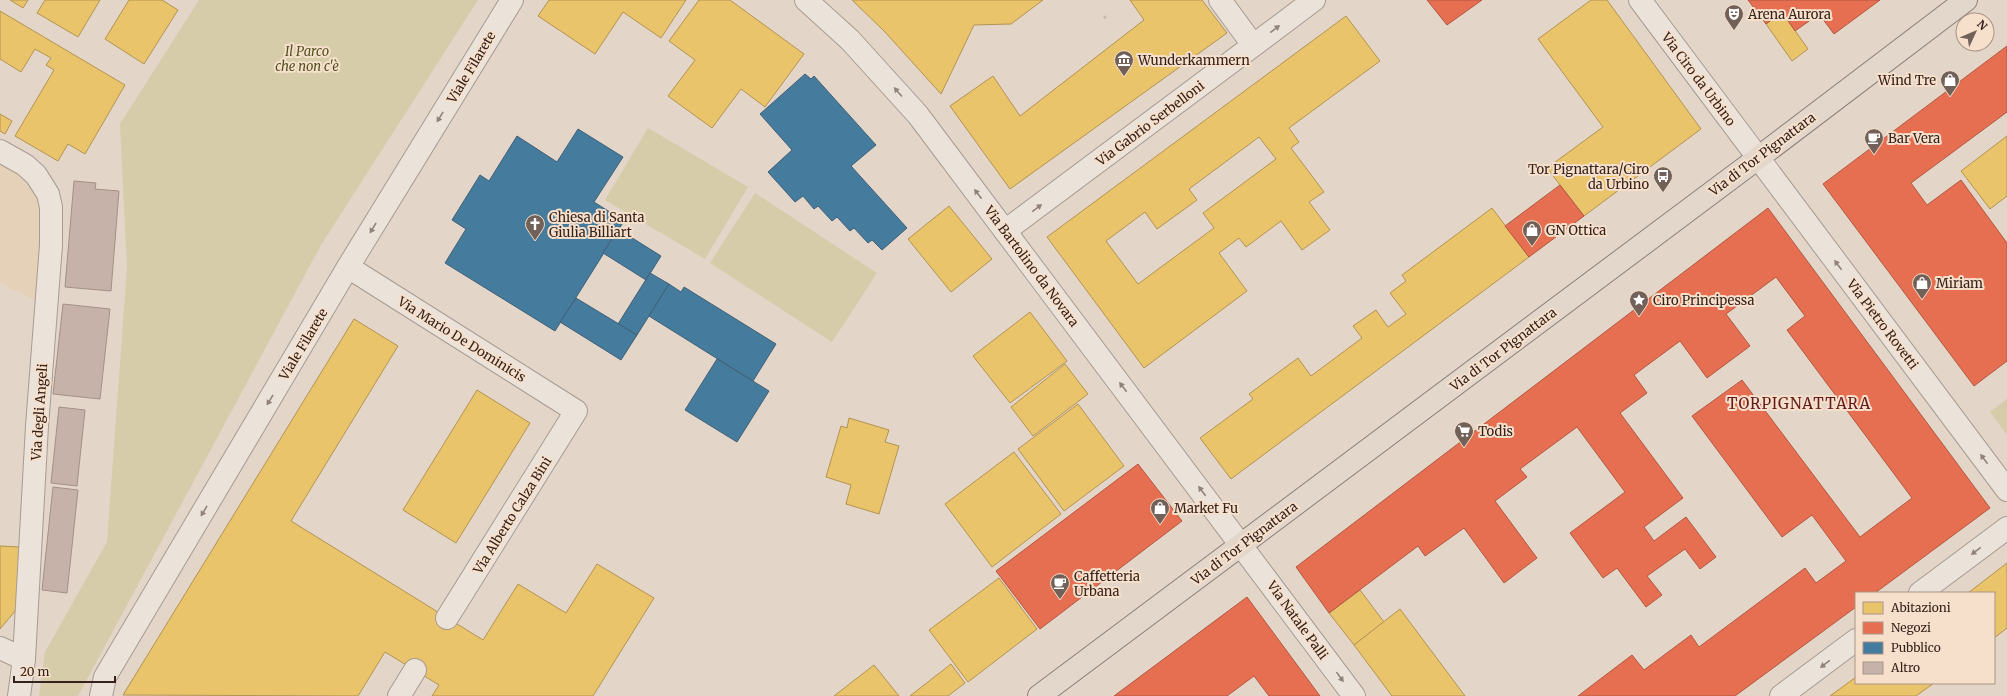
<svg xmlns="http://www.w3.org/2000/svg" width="2007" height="696" viewBox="0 0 2007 696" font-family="Merriweather,serif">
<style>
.farmland{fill:#e4d1b8}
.green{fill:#d6ccaa}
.homes{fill:#e9c46a;stroke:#b39352;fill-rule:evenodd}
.shops{fill:#e76f51;stroke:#b25841}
.public{fill:#457b9d;stroke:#406076}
.building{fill:#c6b2a9;stroke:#a39088}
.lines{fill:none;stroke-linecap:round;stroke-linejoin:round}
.minor-casing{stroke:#a79b92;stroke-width:24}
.major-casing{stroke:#8d8079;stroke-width:24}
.path{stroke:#c3b9b1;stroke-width:2.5;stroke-dasharray:3 2;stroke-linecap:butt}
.minor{stroke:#ebe2da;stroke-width:22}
.major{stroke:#e3d7cb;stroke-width:22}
.oneway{fill:#90827a}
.labels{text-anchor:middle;stroke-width:4;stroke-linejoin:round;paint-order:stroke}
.poi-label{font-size:13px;fill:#35221b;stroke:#f6e0cc;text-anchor:start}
.park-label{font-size:13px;font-style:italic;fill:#515221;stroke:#f6e0cc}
.street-label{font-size:13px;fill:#35221b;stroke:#f6e0cc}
.quarter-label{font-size:15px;letter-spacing:1px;fill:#621a1b;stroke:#f6e0cc}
</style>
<rect width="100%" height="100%" fill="#e3d5c8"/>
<polygon class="farmland" points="0,161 24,173 38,193 44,224 37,301 0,283"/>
<g class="green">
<polygon points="199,0 478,0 321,245 78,696 39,696 45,652 107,542 127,267 120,124"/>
<polygon points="648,128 748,187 705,259 605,200"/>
<polygon points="755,193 877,273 832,342 710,263"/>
<polygon points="2007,399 2007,435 1990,412"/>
</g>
<g class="homes">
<polygon points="10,0 28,0 23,8"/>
<polygon points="45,0 100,0 78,37 37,13"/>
<polygon points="129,0 162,0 178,10 144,64 105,39"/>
<polygon points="549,0 686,0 661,38 623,12 595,54 538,16"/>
<polygon points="699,0 730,0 804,54 765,107 741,89 712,128 668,96 695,60 669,41"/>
<polygon points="852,0 1043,0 1011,24 974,25 941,94 885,32"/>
<polygon points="1130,0 1202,0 1227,33 1010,189 950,106 993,76 1020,116 1144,20"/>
<polygon points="1591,0 1607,0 1701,129 1584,216 1547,168 1603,127 1538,39"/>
<polygon points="0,11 125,85 85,154 68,144 58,161 15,136 54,70 46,65 51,58 35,49 21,72 0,59"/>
<polygon points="1782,12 1808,49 1792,61 1766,24"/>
<path d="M1346,16l34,45 -91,67 10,14 -8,6 33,44 -15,10 21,28 -28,20 -21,-29 -35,26 -7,-9 -20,15 28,38 -103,77 -97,-131zM1259,137l17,22 -73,54 11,15 -76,56 -32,-43 39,-29 12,17 40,-29 -8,-11z"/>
<polygon points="0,114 12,121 5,134 0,131"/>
<polygon points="2007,136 2007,196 1990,209 1961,171"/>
<polygon points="949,206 992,259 951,292 908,239"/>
<polygon points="1492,208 1529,257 1231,479 1200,438 1253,399 1249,394 1298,358 1311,376 1362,338 1353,326 1376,310 1388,327 1406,314 1390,293 1406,281 1402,275"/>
<polygon points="1030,312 1067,361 1010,403 973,356"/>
<polygon points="354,319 398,346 291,521 483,640 518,584 566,613 597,564 654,598 593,696 432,696 439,685 385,652 358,696 123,695"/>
<polygon points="1065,364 1088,394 1033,436 1011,407"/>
<polygon points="477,390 530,423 456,543 403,510"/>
<polygon points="1078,404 1124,466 1064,511 1018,449"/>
<polygon points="849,418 889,430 885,442 899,446 879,514 846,504 851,485 826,477 841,426 847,428"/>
<polygon points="1014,452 1061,514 992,567 945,504"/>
<polygon points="0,546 21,547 16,610 0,629"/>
<polygon points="2007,563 2007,628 1994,638 1994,593 1968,593"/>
<polygon points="999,578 1037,629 968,682 929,630"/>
<polygon points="1360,590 1384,622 1354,645 1329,613"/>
<polygon points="1400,609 1465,696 1392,696 1354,645"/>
<polygon points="951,664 965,683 948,696 910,696"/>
<polygon points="874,665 899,696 834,696"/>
<polygon points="1856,677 1856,683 1934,683 1916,696 1830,696"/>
</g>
<g class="shops">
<polygon points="1427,0 1482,0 1447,25"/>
<polygon points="1748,0 1880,0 1834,34 1819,14 1795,31 1782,12 1766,24"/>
<polygon points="2007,46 2007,112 1911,183 1927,205 1961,180 2007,243 2007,361 1974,386 1823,184"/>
<polygon points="1560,185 1584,216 1529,257 1505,226"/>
<polygon points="1768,208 1990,508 1875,593 1856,593 1856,607 1735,696 1578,696 1632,655 1644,670 1691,635 1699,647 1805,568 1816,583 1846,561 1812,515 1782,537 1692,416 1742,380 1860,537 1912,498 1787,330 1805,316 1776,277 1726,314 1750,346 1707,378 1680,341 1634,375 1647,393 1620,413 1683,498 1644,527 1654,541 1686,517 1716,557 1700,569 1685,549 1647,576 1662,595 1646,607 1617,568 1603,578 1570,533 1625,492 1577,427 1520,469 1527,477 1495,501 1537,558 1504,583 1464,528 1425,556 1418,546 1329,613 1296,567"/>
<polygon points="1138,464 1182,521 1040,629 996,571"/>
<polygon points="1247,597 1320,696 1269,696 1254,676 1227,696 1114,696"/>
</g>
<g class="public">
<polygon points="805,74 811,79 814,76 876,145 851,166 907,228 882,250 872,240 868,243 854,228 850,231 837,217 832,221 818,206 814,209 803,196 795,202 768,172 792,150 760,114"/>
<polygon points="578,129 623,157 594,202 624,221 555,331 445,263 466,229 452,220 480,175 489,181 517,136 557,162"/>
<polygon points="618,229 661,256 646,280 603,253"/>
<polygon points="650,273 669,284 637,335 618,324"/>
<polygon points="669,284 681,292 684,287 776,344 753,381 649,316"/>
<polygon points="576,298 637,335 621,360 560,322"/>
<polygon points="717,359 769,391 737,442 685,410"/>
</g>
<g class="building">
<polygon points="74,181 96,183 95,189 119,191 111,291 65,287"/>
<polygon points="63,304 110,309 100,399 53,394"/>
<polygon points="59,407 85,410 77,486 51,483"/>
<polygon points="53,487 78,490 67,593 42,590"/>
</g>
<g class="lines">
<defs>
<g id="minor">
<polyline points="806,0 850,40 918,115 1354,696"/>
<polyline points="1220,0 1253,45"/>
<polyline points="1640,0 2007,490"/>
<polyline points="0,151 25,165 36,175 48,194 51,207 51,245 37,426 24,659 19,696"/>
<polyline points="1005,231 1314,0"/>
<polyline points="348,267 576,411 447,618"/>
<polyline points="1920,593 2007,528"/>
<polyline points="0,648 24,659"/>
<polyline points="101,696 105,677 348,267 512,0"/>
<polyline points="399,696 415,670"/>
<polyline points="1781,696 1856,640"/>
</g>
<polyline id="major" points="1039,696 1758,158 1966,0"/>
</defs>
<use href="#minor" class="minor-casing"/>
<use href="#major" class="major-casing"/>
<polyline class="path" points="1104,16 1107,20"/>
<use href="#minor" class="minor"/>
<use href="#major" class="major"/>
</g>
<defs><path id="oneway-solid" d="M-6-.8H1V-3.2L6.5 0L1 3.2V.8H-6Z"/></defs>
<g class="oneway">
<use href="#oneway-solid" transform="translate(1275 29) rotate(-37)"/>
<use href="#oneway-solid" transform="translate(898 92) rotate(-131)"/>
<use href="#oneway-solid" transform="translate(440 117) rotate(121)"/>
<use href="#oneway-solid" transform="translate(978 194) rotate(-127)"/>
<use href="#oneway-solid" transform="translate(1037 208) rotate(-37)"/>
<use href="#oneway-solid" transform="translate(373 228) rotate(121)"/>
<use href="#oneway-solid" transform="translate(1838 265) rotate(-127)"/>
<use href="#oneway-solid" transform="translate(1123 387) rotate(-127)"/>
<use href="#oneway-solid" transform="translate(270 400) rotate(121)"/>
<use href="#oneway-solid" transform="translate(1984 459) rotate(-127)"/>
<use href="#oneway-solid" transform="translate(1202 491) rotate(-127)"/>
<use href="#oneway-solid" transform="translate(204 511) rotate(121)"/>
<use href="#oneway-solid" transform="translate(1976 551) rotate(143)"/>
<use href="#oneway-solid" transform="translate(1825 664) rotate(143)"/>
<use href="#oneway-solid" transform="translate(1340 677) rotate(54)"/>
</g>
<defs>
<symbol id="theatre-pin" viewBox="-11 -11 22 30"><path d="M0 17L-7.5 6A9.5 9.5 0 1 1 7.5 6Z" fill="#726158" stroke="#f6e0cc"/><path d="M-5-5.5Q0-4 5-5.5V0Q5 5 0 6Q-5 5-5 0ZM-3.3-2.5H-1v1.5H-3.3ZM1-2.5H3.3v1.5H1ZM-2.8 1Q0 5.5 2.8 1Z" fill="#fff"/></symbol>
<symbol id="museum-pin" viewBox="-11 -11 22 30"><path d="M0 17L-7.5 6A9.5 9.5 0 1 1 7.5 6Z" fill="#726158" stroke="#f6e0cc"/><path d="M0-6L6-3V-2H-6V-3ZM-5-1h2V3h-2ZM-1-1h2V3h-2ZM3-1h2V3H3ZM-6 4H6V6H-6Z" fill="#fff"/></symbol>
<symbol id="shop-pin" viewBox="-11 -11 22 30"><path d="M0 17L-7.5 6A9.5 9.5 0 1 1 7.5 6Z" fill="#726158" stroke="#f6e0cc"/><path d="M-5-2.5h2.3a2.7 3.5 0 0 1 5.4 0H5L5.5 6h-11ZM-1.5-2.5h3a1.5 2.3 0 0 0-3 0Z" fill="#fff"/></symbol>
<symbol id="cafe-pin" viewBox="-11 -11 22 30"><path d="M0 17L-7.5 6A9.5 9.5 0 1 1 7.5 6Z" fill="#726158" stroke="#f6e0cc"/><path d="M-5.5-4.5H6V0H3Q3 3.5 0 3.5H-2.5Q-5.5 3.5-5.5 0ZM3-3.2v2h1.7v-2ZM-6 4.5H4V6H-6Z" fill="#fff"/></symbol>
<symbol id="bus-pin" viewBox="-11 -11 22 30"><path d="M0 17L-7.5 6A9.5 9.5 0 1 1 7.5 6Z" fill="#726158" stroke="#f6e0cc"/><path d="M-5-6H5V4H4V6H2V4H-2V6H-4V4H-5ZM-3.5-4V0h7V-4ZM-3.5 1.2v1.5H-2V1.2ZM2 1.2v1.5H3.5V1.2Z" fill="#fff"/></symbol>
<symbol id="church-pin" viewBox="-11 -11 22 30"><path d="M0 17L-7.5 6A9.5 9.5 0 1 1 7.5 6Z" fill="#726158" stroke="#f6e0cc"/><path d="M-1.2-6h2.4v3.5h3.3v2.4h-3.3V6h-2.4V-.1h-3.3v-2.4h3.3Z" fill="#fff"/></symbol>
<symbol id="sight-pin" viewBox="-11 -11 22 30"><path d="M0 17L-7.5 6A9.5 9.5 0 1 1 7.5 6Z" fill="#726158" stroke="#f6e0cc"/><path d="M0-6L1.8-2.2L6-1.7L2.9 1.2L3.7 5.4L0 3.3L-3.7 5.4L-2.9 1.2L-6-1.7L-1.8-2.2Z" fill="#fff"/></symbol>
<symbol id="supermarket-pin" viewBox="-11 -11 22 30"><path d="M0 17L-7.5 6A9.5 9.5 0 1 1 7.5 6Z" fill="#726158" stroke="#f6e0cc"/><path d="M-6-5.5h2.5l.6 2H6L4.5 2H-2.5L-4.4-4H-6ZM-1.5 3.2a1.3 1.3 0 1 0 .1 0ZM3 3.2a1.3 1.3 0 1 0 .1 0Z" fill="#fff"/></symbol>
</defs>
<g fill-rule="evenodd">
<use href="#theatre-pin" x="1723" y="3" width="22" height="30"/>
<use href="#museum-pin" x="1113" y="49" width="22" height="30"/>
<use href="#shop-pin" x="1939" y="69" width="22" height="30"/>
<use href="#cafe-pin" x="1863" y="127" width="22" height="30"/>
<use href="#bus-pin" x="1652" y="165" width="22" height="30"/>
<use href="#church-pin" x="524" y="213" width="22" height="30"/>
<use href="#shop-pin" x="1521" y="219" width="22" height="30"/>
<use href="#shop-pin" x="1911" y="272" width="22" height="30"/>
<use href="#sight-pin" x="1628" y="289" width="22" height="30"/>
<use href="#supermarket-pin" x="1453" y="420" width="22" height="30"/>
<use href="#shop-pin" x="1149" y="497" width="22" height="30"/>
<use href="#cafe-pin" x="1049" y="572" width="22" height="30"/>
</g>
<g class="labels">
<g class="poi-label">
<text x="1748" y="19">Arena Aurora</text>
<text x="1138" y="65">Wunderkammern</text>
<text x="1936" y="85" text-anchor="end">Wind Tre</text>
<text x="1888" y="143">Bar Vera</text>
<text x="1649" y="174" text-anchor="end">Tor Pignattara/Ciro<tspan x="1649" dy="15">da Urbino</tspan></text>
<text x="549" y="222">Chiesa di Santa<tspan x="549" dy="15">Giulia Billiart</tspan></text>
<text x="1546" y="235">GN Ottica</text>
<text x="1936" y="288">Miriam</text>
<text x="1653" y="305">Ciro Principessa</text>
<text x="1478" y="436">Todis</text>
<text x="1174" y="513">Market Fu</text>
<text x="1074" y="581">Caffetteria<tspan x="1074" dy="15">Urbana</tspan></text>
</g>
<g class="park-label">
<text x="307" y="56">Il Parco<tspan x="307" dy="15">che non c'è</tspan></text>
</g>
<g class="street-label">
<text transform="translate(471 67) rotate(-59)" y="5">Viale Filarete</text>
<text transform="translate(1699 79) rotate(53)" y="5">Via Ciro da Urbino</text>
<text transform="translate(1150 123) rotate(-37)" y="5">Via Gabrio Serbelloni</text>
<text transform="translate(1762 154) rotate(-37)" y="5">Via di Tor Pignattara</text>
<text transform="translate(1032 266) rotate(53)" y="5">Via Bartolino da Novara</text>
<text transform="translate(1883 324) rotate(53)" y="5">Via Pietro Rovetti</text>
<text transform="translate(462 339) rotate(32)" y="5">Via Mario De Dominicis</text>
<text transform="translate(303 344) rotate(-59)" y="5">Viale Filarete</text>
<text transform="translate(1503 349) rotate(-37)" y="5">Via di Tor Pignattara</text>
<text transform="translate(39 412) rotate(-86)" y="5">Via degli Angeli</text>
<text transform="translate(512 515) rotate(-58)" y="5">Via Alberto Calza Bini</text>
<text transform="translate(1244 543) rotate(-37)" y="5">Via di Tor Pignattara</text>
<text transform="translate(1298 620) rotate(54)" y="5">Via Natale Palli</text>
</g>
<g class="quarter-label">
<text x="1799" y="409">TORPIGNATTARA</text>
</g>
</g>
<rect x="1855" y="592" width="140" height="92" fill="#f6e0cc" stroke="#a99485"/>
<rect x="1863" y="602" width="20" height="12" fill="#e9c46a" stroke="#a99485"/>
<text x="1891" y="612" font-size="12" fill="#35221b">Abitazioni</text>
<rect x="1863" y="622" width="20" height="12" fill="#e76f51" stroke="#a99485"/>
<text x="1891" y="632" font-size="12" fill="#35221b">Negozi</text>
<rect x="1863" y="642" width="20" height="12" fill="#457b9d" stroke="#a99485"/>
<text x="1891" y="652" font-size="12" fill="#35221b">Pubblico</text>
<rect x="1863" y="662" width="20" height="12" fill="#c6b2a9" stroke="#a99485"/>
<text x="1891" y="672" font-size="12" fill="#35221b">Altro</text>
<g transform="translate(1975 32) rotate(46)"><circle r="19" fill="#f6e0cc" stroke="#a99485"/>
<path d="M0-3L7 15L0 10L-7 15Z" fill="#726158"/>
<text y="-6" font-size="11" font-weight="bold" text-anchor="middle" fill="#35221b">N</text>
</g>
<path d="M14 676v6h101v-6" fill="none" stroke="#35221b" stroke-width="2"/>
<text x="20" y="676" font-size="12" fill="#35221b" stroke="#f6e0cc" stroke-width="3" paint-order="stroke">20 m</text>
</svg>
